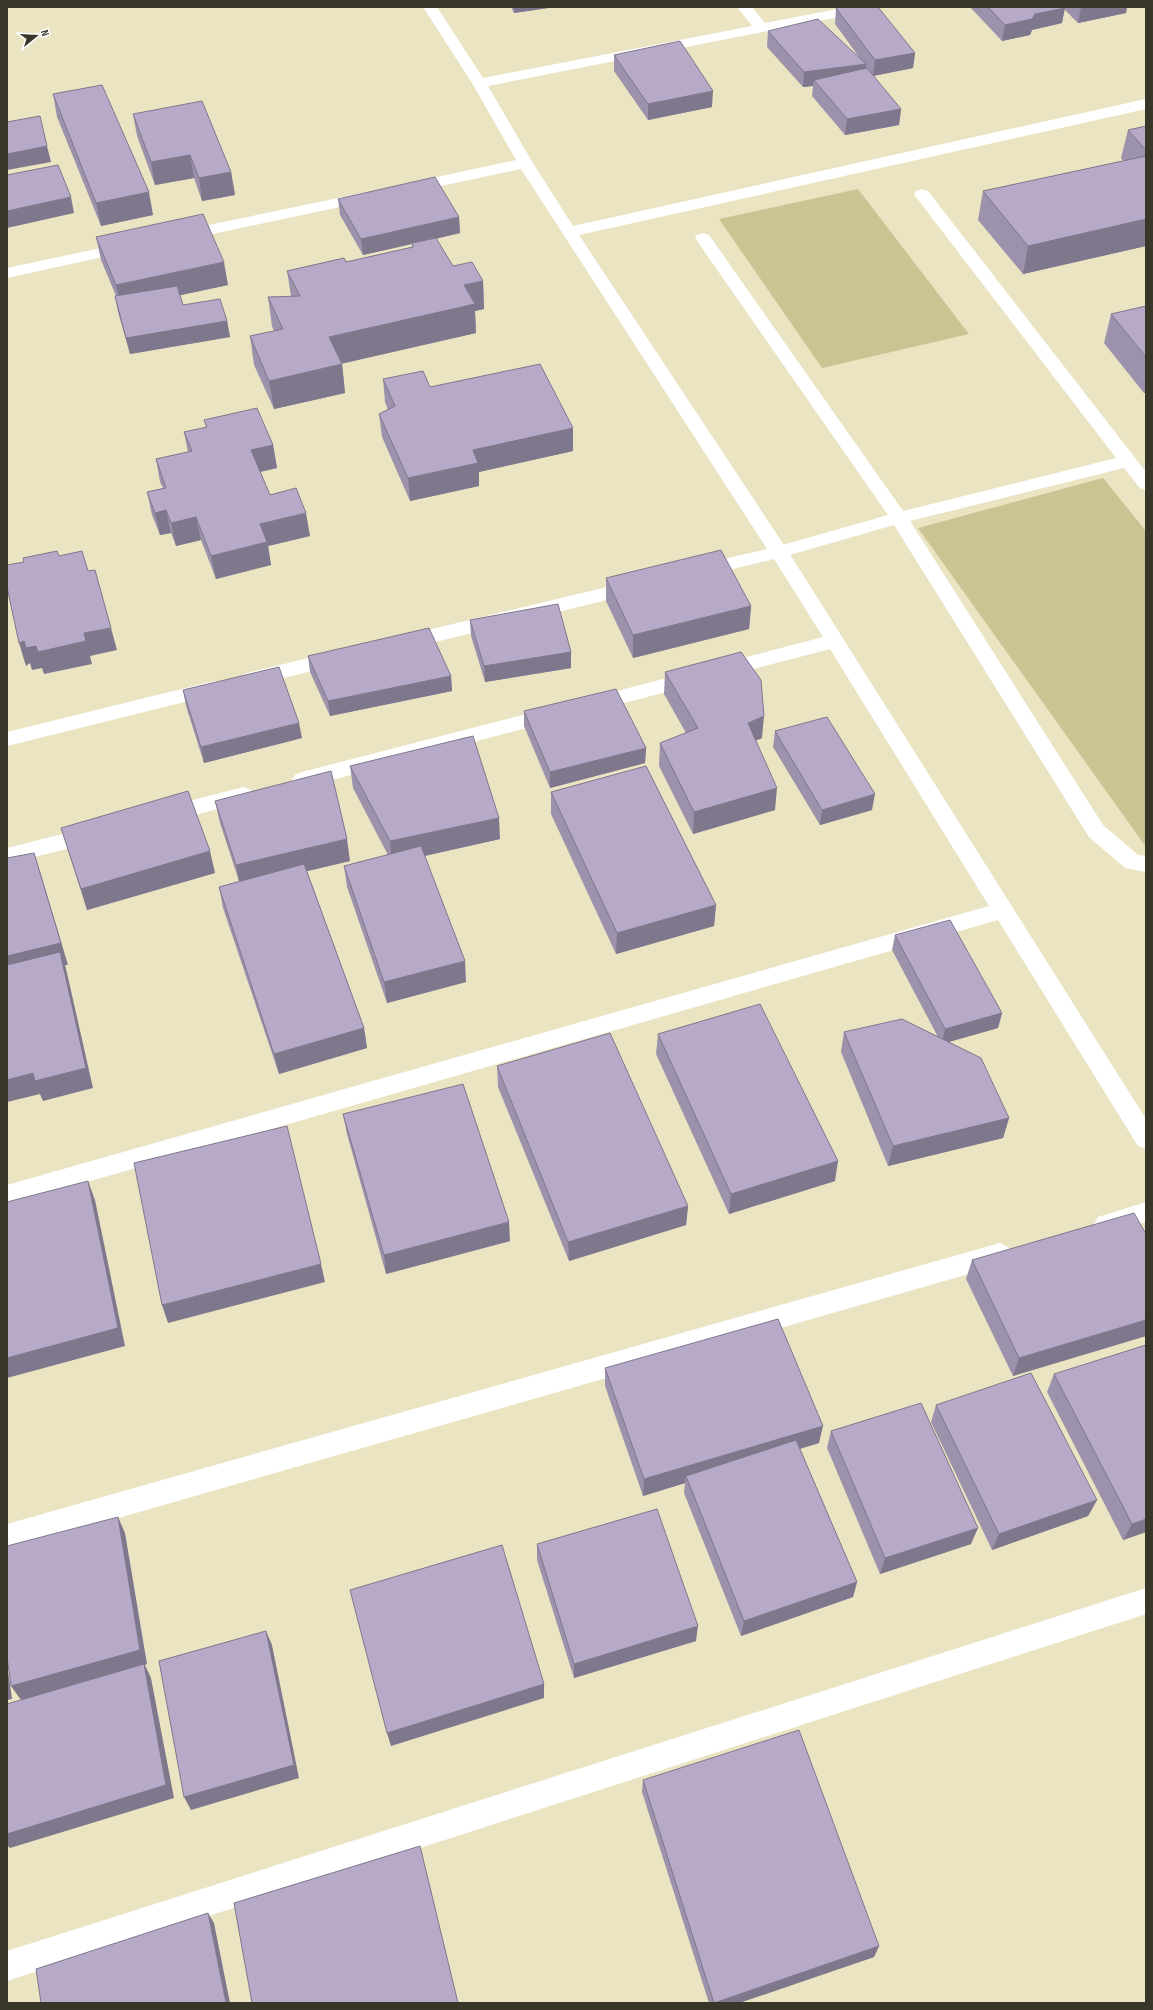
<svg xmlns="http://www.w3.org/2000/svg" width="1153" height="2010" viewBox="0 0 1153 2010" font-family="'Sofia Sans Condensed',sans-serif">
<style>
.green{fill:#ccc392}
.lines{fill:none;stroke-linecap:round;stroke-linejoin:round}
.service{fill:#fff;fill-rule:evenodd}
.minor{fill:#fff;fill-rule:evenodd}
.wall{fill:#9d92ac}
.shaded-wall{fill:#7f778c}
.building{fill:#b6aac8;stroke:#7f778c}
</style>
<rect width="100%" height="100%" fill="#eae4c3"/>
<g class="green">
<polygon points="858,189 969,334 822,368 719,219"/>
<polygon points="1103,478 1146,531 1146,847 918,528"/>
</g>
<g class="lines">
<polygon class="service" points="922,189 928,191 1146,472 1146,490 1140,488 1124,468 910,521 1103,825 1138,855 1146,856 1146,872 1125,868 1089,837 894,525 779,558 772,556 770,552 772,548 888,515 695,238 697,235 703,233 709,235 903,511 1116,458 916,197 914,194 916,191"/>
<g class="minor">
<polygon points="423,7 437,7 483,78 752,26 737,7 752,7 765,23 848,7 877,7 875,10 870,11 488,86 533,163 573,226 1146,99 1146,109 579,235 786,548 1146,1119 1146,1149 1138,1146 998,920 7,1205 7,1185 989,906 830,649 590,712 583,710 580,705 583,700 823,637 774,559 700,577 693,576 691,571 693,566 767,549 521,169 409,193 403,191 401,188 403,185 409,183 516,160 472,83"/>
<polygon points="367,192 373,194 375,197 373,200 180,241 174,239 172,236 174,233 180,231"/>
<polygon points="129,242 135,244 137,247 135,250 7,278 7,268"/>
<polygon points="636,580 643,581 645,586 643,591 403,650 396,648 393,643 396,638 403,636"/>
<polygon points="338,651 345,653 348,658 345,663 251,686 244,684 241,679 244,674 251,672"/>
<polygon points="214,681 221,683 224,688 221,693 7,746 7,732"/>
<polygon points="553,707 560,709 563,714 560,719 302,788 295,785 292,780 295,775 302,772"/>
<polygon points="244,787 251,790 254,795 251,800 165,823 158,820 155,815 158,810 165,807"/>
<polygon points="94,826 101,828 104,834 101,840 7,864 7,848"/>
<polygon points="1146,1202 1146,1222 1106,1234 1098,1231 1094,1224 1098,1217"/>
<polygon points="1000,1243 1008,1247 1012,1254 1008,1261 1000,1265 7,1550 7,1524"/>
<polygon points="1146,1588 1146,1614 7,1981 7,1951"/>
</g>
</g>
<g class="wall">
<polygon points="511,7 555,7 514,13"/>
<polygon points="970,7 1127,7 1126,13 1078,23 1064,9 1062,23 1032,30 1030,35 1002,41"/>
<polygon points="836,8 915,53 913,68 873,76 901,109 899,125 845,135 812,96 813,86 803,87 767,47 768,31 859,57 835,24"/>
<polygon points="614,55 712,107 648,120 614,71"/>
<polygon points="53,94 153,215 101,226 57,117"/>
<polygon points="133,114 231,172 235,195 202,201 194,178 155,185 137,136"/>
<polygon points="1146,126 1146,246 1023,274 978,220 983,191 1123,161 1121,158 1128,130"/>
<polygon points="338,199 459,217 460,233 436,239 453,266 483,281 484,309 475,311 476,333 342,363 345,393 274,409 254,365 250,336 274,331 272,326 268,297 291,296 287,271 346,262 412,247 412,244 363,255 340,215"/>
<polygon points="96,237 228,285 180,295 183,305 227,321 230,337 130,354 118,312 115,296 116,296 101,260"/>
<polygon points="1146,306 1146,392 1144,393 1104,343 1111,314"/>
<polygon points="383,379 430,387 573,451 479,472 479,486 410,501 382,437 379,414 388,410 385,402"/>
<polygon points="204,420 273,445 277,468 260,472 270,495 310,536 268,546 271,565 216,579 201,540 176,546 171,533 160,535 152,515 147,492 163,488 160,482 156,459 188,452 184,432 206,428"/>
<polygon points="606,578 751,606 749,629 633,658 606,601"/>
<polygon points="470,620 571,652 571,668 485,682 471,636"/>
<polygon points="308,656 451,676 452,691 330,716 310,672"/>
<polygon points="665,672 762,738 756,740 775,810 693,834 659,766 660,743 686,733 664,694"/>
<polygon points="183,690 302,738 204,763 186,706"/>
<polygon points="524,711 646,748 645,763 550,788 524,726"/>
<polygon points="775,731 872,810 820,825 773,747"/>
<polygon points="350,766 500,839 425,856 466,982 387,1003 347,887 344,866 388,855 353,788"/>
<polygon points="551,792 716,905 714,926 616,954 551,814"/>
<polygon points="215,801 350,861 307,871 364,1028 367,1048 279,1074 223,908 219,887 239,881 220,823"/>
<polygon points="61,828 215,873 87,910"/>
<polygon points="895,935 1002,1013 998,1028 948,1042 1009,1118 1003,1138 888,1166 841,1052 844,1032 938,1037 892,950"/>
<polygon points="658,1034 835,1181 729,1214 656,1054"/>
<polygon points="497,1066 688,1206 686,1225 569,1261 498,1087"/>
<polygon points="343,1114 510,1241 386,1274 347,1134"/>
<polygon points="1146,1234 1146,1336 1013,1376 966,1279 972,1260"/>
<polygon points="605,1368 819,1443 800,1449 857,1582 853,1597 741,1636 684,1493 685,1483 643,1496 605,1386"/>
<polygon points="1054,1374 1146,1532 1123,1540 1047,1392"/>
<polygon points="936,1405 1097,1500 1088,1516 992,1550 931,1422"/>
<polygon points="831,1431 971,1544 880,1574 827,1448"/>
<polygon points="537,1544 696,1641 574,1678 537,1560"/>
<polygon points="643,1780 879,1946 874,1957 739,2003 709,2003 642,1792"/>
</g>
<g class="shaded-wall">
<polygon points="514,7 555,7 514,13"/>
<polygon points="1081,7 1127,7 1126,13 1078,23"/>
<polygon points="1065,8 1062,23 1032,30 1030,35 1002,41 1005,25 1035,14"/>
<polygon points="915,53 913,68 873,76 875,60"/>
<polygon points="866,64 864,80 814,80 813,86 803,87 804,72"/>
<polygon points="713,91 712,107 648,120 648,104"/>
<polygon points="901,109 899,125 845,135 847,119"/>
<polygon points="47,146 51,162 7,170 7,154"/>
<polygon points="190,155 194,178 155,185 151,162"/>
<polygon points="231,172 235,195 202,201 199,178"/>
<polygon points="149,192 153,215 101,226 96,203"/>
<polygon points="71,197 74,213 7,228 7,211"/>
<polygon points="459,217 460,233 363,255 361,239"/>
<polygon points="1146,219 1146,246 1023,274 1028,246"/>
<polygon points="224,262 228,285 121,308 116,285"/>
<polygon points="483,281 484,309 475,311 476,333 332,366 329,337 464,285"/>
<polygon points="227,321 230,337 130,354 126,338"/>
<polygon points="342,364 345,393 274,409 269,381"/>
<polygon points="1146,386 1146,392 1144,393"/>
<polygon points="573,428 573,451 479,472 479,486 410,501 408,478 473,450"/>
<polygon points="273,445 277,468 255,473 251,450"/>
<polygon points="166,510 171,533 160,535 155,513"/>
<polygon points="306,513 310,536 268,546 271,565 216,579 211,556 260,524"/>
<polygon points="196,517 201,540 176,546 171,523"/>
<polygon points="751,606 749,629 633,658 633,635"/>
<polygon points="111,628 117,650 90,656 92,664 44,674 42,668 32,670 30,663 26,666 19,643 24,641 84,633"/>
<polygon points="571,652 571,668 485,682 484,666"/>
<polygon points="451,676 452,691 330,716 328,701"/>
<polygon points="764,716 762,738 746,745 748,723"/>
<polygon points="299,723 302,738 204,763 201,747"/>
<polygon points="646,748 645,763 550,788 550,772"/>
<polygon points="777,788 775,810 693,834 694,812"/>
<polygon points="875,794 872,810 820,825 822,810"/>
<polygon points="499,818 500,839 392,863 390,841"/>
<polygon points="347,839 350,861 240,887 236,865"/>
<polygon points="210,851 215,873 87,910 81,889"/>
<polygon points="34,853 41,875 68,965 65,965 67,973 93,1088 43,1101 40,1094 7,1102 7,956"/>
<polygon points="716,905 714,926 616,954 617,933"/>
<polygon points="465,961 466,982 387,1003 384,982"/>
<polygon points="1002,1013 998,1028 942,1044 945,1029"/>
<polygon points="364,1028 367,1048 279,1074 274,1054"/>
<polygon points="1009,1118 1003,1138 888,1166 893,1146"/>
<polygon points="838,1161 835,1181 729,1214 731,1194"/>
<polygon points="88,1181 95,1200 125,1346 7,1378 7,1358"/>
<polygon points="688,1206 686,1225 569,1261 568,1242"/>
<polygon points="509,1222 510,1241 386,1274 384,1255"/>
<polygon points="321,1264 325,1282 168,1323 162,1305"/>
<polygon points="1146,1320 1146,1336 1013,1376 1019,1358"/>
<polygon points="823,1426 819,1443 688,1482 686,1476 685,1483 643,1496 644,1479"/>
<polygon points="1097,1500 1088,1516 992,1550 999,1534"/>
<polygon points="118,1517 125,1533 147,1664 145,1665 151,1678 174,1798 10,1848 7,1845 7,1834 21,1700 11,1686"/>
<polygon points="1146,1519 1146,1532 1123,1540 1132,1524"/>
<polygon points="978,1528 971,1544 880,1574 885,1558"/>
<polygon points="857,1582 853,1597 741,1636 744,1621"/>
<polygon points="698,1626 696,1641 574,1678 574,1664"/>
<polygon points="266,1631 272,1645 299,1778 191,1810 184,1797"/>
<polygon points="7,1664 12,1699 7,1700"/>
<polygon points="544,1684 544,1698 391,1746 387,1733"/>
<polygon points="208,1913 214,1923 230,2003 226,2003"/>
<polygon points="879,1946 874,1957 739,2003 714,2003"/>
</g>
<g class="building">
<polygon points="841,7 878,7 915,53 875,60 836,8"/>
<polygon points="988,7 1064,7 1065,8 1035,14 1032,19 1005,25"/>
<polygon points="818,19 866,64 804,72 768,31"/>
<polygon points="680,41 713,91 648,104 614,55"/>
<polygon points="867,68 901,109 847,119 814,80"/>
<polygon points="102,85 149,192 96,203 53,94"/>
<polygon points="202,101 231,172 199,178 190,155 151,162 133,114"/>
<polygon points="40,116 47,146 7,154 7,122"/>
<polygon points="1146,126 1146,150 1128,130"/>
<polygon points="1146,156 1146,219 1028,246 983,191"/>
<polygon points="58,165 71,197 7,211 7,175"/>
<polygon points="435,177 459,217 361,239 338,199"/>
<polygon points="203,214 224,262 116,285 96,237"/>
<polygon points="436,238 453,266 472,262 483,281 464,285 475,304 329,337 342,364 269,381 250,336 283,329 268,297 300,296 287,271 344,258 346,262 413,247 412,243"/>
<polygon points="177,286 183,305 220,299 227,321 126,338 115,296"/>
<polygon points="1146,306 1146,357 1111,314"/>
<polygon points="540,364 573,428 473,450 478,463 408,478 379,414 395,406 383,379 423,371 430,387"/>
<polygon points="257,408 273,445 251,450 270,495 296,488 306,513 260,524 267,542 211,556 196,517 171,523 166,510 155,513 147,492 166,488 156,459 192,451 184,432 207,427 204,420"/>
<polygon points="721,550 751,606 633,635 606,578"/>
<polygon points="57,551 59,556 82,551 88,571 95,570 111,628 84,633 86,641 38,652 36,646 26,648 24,641 19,643 7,587 7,565 24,562 23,558"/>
<polygon points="558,604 571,652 484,666 470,620"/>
<polygon points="429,628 451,676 328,701 308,656"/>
<polygon points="741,652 761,680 764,716 748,723 777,788 694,812 660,743 698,728 665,672"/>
<polygon points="279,667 299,723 201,747 183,690"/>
<polygon points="616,689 646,748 550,772 524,711"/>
<polygon points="827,717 875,794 822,810 775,731"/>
<polygon points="473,736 499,818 390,841 350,766"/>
<polygon points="646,766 716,905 617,933 551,792"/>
<polygon points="331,771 347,839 236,865 215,801"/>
<polygon points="188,791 210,851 81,889 61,828"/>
<polygon points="421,846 465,961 384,982 344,866"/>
<polygon points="34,853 61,943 7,956 7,858"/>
<polygon points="304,864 364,1028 274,1054 219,887"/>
<polygon points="950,920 1002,1013 945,1029 895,935"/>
<polygon points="60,952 86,1068 35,1081 33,1073 7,1080 7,965"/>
<polygon points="760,1004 838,1161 731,1194 658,1034"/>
<polygon points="902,1019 981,1058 1009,1118 893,1146 844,1032"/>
<polygon points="610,1033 688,1206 568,1242 497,1066"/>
<polygon points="463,1084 509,1222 384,1255 343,1114"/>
<polygon points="287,1126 321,1264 162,1305 134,1163"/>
<polygon points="88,1181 118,1328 7,1358 7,1202"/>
<polygon points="1134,1213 1146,1234 1146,1320 1019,1358 972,1260"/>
<polygon points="778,1319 823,1426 644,1479 605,1368"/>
<polygon points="1146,1345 1146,1519 1132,1524 1054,1374"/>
<polygon points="1031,1373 1097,1500 999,1534 936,1405"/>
<polygon points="921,1403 978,1528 885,1558 831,1431"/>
<polygon points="796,1440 857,1582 744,1621 686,1476"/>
<polygon points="657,1509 698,1626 574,1664 537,1544"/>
<polygon points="118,1517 140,1650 11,1686 7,1657 7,1546"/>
<polygon points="502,1545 544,1684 387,1733 350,1590"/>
<polygon points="266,1631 294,1765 184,1797 159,1661"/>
<polygon points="144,1664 166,1785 7,1834 7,1704"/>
<polygon points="799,1730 879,1946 714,2003 643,1780"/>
<polygon points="420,1846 458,2003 252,2003 234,1903"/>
<polygon points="208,1913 226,2003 41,2003 36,1969"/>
</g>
<rect width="1153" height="2010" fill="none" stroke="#383629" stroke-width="16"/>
<g transform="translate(36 36) rotate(72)" stroke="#ffffff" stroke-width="3" paint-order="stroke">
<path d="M0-3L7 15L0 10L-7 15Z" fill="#383629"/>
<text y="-6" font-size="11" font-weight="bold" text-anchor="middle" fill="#383629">N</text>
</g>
</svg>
